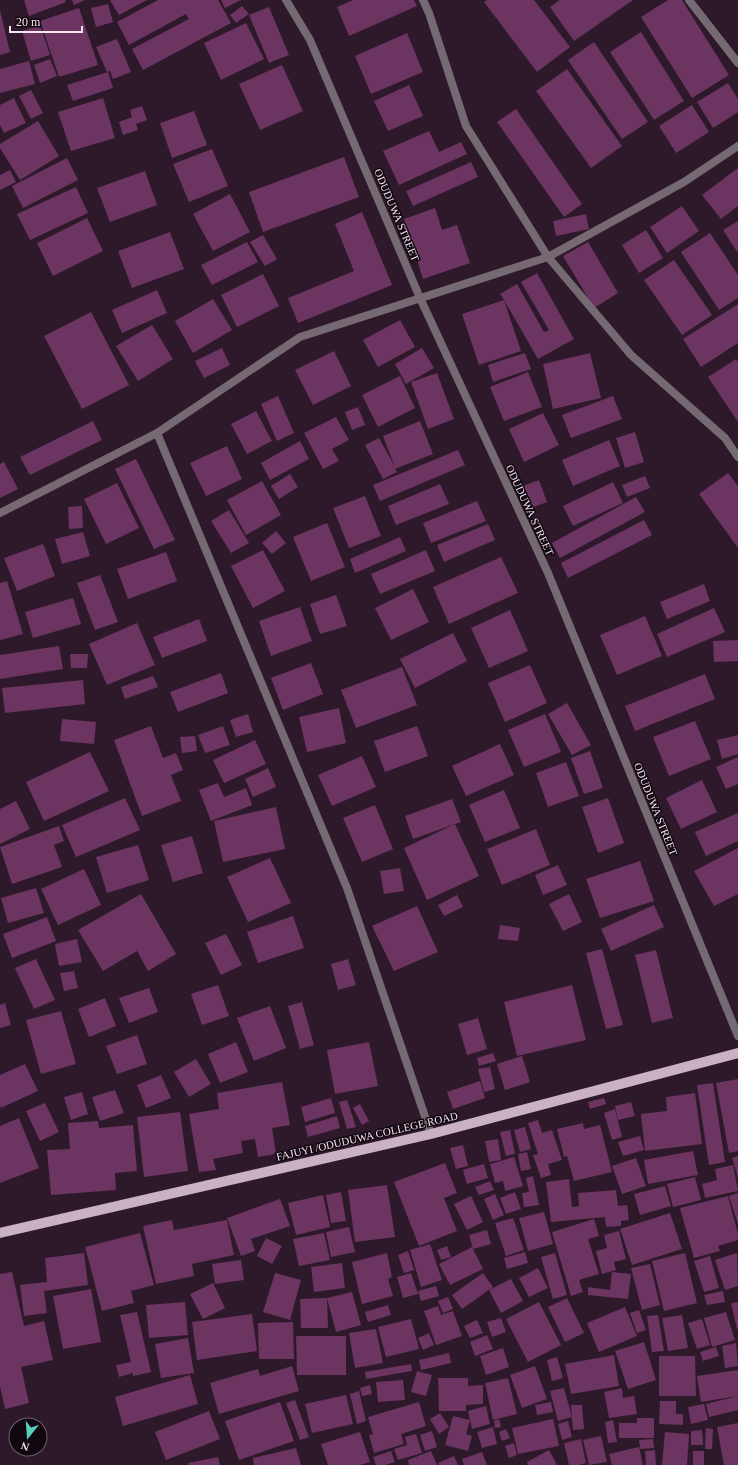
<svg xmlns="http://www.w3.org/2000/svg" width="738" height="1465" viewBox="0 0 738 1465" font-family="Georgia,serif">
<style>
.building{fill:#6b3461}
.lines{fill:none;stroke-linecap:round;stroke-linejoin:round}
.minor{stroke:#756972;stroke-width:8}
.primary{stroke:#cab1c4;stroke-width:10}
.labels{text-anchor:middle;stroke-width:3;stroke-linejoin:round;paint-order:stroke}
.street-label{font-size:11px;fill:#f5e5f1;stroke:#11070f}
</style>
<rect width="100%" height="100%" fill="#2e192a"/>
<g class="building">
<polygon points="24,0 65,0 66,2 29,16"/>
<polygon points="72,0 85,0 74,5"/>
<polygon points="110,0 147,0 119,15"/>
<polygon points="158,0 218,0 231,23 143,70 132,49 189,19 186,14 129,45 117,22"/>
<polygon points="221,0 241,0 225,8"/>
<polygon points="353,0 414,0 417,6 349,36 337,7"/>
<polygon points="487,0 534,0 570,47 537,72 484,2"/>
<polygon points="560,0 633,0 574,41 550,7"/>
<polygon points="668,0 682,0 729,75 692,98 641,17"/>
<polygon points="108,4 113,22 96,27 91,8"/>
<polygon points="242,6 249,14 236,23 230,15"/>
<polygon points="269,7 289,55 269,63 249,15"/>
<polygon points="79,8 98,65 59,77 40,21"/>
<polygon points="0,10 10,52 0,55"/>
<polygon points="246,23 264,59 221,80 204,43"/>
<polygon points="40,25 50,55 31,61 22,31"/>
<polygon points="641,32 684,101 654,120 610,52"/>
<polygon points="407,33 423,72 371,94 355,56"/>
<polygon points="117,39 131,72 113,79 110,71 107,72 96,47"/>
<polygon points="594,42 648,122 622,139 568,60"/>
<polygon points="50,59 57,76 40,83 34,65"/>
<polygon points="29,61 35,84 0,93 0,69"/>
<polygon points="282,65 303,111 260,130 239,84"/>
<polygon points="567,69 622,146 591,168 536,91"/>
<polygon points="108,72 113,88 73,101 67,85"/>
<polygon points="728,83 738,99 738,112 713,128 697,102"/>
<polygon points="409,85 423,116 388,131 374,101"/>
<polygon points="31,90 43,113 31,119 19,96"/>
<polygon points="14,98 26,123 4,133 0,125 0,105"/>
<polygon points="103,98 115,138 71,151 58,112"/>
<polygon points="692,105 709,132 676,153 659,126"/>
<polygon points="142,106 147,120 136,124 138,130 123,135 119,122 132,117 130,110"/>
<polygon points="516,109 582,204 564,217 497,122"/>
<polygon points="194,111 207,145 172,158 160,123"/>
<polygon points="38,121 59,156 20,180 0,148 0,144"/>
<polygon points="429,131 439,152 461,142 467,154 399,185 383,151"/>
<polygon points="212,149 228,186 189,202 173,164"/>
<polygon points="344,157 359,197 263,232 249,192"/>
<polygon points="67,158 78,180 23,208 12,186"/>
<polygon points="471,162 478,177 413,206 406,191"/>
<polygon points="738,168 738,206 721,219 702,195"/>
<polygon points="10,170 16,182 0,190 0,175"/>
<polygon points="145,171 157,205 110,222 97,188"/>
<polygon points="76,187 88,213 30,240 17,214"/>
<polygon points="230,194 250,232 213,251 193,214"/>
<polygon points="682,206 699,231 667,253 650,227"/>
<polygon points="435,208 442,230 457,225 470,263 423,279 404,219"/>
<polygon points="362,212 392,285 298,323 288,298 354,271 335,224"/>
<polygon points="586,214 589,229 556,236 553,221"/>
<polygon points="87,218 103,251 53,276 37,243"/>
<polygon points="738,221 738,253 723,230"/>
<polygon points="646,230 663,258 639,273 622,245"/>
<polygon points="170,232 184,269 132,288 118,251"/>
<polygon points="710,233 738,275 738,298 719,310 681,252"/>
<polygon points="263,235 277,259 265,266 250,242"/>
<polygon points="247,242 258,262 212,285 201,265"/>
<polygon points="588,242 618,293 594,308 563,256"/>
<polygon points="674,260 712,315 682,335 644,280"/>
<polygon points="537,273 574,339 538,359 504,300 521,351 479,365 462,314 504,300 500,294 517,284 544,332 549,330 521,282"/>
<polygon points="263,274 279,306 237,327 221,295"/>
<polygon points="157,290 167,313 122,333 112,310"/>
<polygon points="213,299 232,330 193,353 175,321"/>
<polygon points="738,304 738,343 701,367 683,339"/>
<polygon points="91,312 129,385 82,409 44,336"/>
<polygon points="400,320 415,347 378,367 363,340"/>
<polygon points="152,325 173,359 138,381 116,346"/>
<polygon points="222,348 230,365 204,378 195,361"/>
<polygon points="422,348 434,368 406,384 395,364"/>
<polygon points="334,351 351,386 313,405 295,370"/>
<polygon points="525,353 531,369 493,382 488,365"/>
<polygon points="590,353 601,398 553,409 543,364"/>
<polygon points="736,359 738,362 738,422 708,377"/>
<polygon points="528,372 542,407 504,421 490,387"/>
<polygon points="437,373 454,419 428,429 411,382"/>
<polygon points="400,376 415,408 378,427 362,395"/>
<polygon points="278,396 294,433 277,441 261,404"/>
<polygon points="613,396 622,419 571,438 562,415"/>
<polygon points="358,407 365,425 352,430 345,412"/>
<polygon points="256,411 272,441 247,454 231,424"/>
<polygon points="543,413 559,445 524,462 509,429"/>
<polygon points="336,417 349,440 332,449 339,461 323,469 304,433"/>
<polygon points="93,421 102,440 30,475 20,457"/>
<polygon points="420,421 433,454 395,469 397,472 383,479 365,445 379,438 395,467 383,436"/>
<polygon points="635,432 644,462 625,468 616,438"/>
<polygon points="609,440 620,466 573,486 562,460"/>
<polygon points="300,441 309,459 270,480 261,463"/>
<polygon points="227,446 242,479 206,496 190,463"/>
<polygon points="458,450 465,465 380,501 373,485"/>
<polygon points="136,459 175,540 154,549 115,469"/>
<polygon points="4,462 18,489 0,498 0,464"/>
<polygon points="728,473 738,486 738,548 699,494"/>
<polygon points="290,474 298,487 279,499 271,486"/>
<polygon points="645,476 650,488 627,497 622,485"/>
<polygon points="539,480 547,502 531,508 523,486"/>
<polygon points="262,481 281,515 246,535 227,500"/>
<polygon points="613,482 623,503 573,526 563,506"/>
<polygon points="117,483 139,528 106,544 84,499"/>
<polygon points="440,484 449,504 396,525 388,506"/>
<polygon points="365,496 381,536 349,548 333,508"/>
<polygon points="636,497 645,512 560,558 552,543"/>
<polygon points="477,501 486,521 431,543 423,523"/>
<polygon points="82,506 83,528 69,529 68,507"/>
<polygon points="229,510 249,543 231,553 211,521"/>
<polygon points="644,520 652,535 568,578 561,563"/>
<polygon points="327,523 345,567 311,581 293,537"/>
<polygon points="488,524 495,540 444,562 437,545"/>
<polygon points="276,531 286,543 272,554 262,543"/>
<polygon points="83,532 90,556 62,564 55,539"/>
<polygon points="400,537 406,551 355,573 350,559"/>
<polygon points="43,544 55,576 17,591 4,558"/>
<polygon points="263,550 285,591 253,608 231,566"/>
<polygon points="426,550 435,571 380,594 371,574"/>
<polygon points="166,552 177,581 128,599 117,569"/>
<polygon points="501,557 518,593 449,624 433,587"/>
<polygon points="100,575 118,622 95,630 77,583"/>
<polygon points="7,581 23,634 0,640 0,583"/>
<polygon points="704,584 710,601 667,619 660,602"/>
<polygon points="413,589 429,622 391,640 375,608"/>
<polygon points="336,595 347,626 320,634 310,604"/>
<polygon points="73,598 81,624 33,638 25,612"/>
<polygon points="300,607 312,641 271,656 259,621"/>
<polygon points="714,608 725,632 667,657 657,634"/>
<polygon points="510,610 528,651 489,668 471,628"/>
<polygon points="645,616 662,656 617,675 600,635"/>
<polygon points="199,619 207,641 162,658 153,637"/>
<polygon points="137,623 155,665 107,685 89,644"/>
<polygon points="453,633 467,661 415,688 400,659"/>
<polygon points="738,640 738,661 714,662 713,641"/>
<polygon points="59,646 63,669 0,679 0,655"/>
<polygon points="70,654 88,654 87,668 71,668"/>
<polygon points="311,663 323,694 283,710 271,678"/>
<polygon points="530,665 547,703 505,722 488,683"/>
<polygon points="402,667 417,705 356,728 341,690"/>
<polygon points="221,673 228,693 178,712 170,692"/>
<polygon points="705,674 715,699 635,731 625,706"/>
<polygon points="153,676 158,687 125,699 121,687"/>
<polygon points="83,680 85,704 5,713 2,688"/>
<polygon points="567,703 591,745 572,755 548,714"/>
<polygon points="339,708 346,743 307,752 299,717"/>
<polygon points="248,714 253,732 236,737 230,720"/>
<polygon points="545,714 561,752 524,767 508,730"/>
<polygon points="62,719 96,722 94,744 60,741"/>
<polygon points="695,721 711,759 669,776 653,737"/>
<polygon points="151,726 163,758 176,753 183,770 171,775 181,801 142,816 114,740"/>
<polygon points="223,726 230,745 205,753 198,735"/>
<polygon points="417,726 428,756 385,772 374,741"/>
<polygon points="738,735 738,754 722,759 717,740"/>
<polygon points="195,736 197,751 182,753 180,737"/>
<polygon points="255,740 266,764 224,783 213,760"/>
<polygon points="500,744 514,775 466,796 452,766"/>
<polygon points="590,751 603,788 584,794 571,758"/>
<polygon points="90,752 109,791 44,821 26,782"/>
<polygon points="362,756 376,787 332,806 318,775"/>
<polygon points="738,757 738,784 726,789 716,767"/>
<polygon points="566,762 579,796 548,807 536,773"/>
<polygon points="268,768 276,787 253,797 245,779"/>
<polygon points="702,780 717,812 681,829 666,798"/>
<polygon points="218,783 224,797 246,788 252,805 211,821 199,790"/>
<polygon points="504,790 520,828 485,842 469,805"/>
<polygon points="125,798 140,830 76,857 62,825"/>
<polygon points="608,798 624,843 598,853 582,807"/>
<polygon points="452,799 461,822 413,839 405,816"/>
<polygon points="16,801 30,829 0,844 0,809"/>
<polygon points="375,805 393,849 362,862 343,818"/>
<polygon points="276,807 285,849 223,862 214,821"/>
<polygon points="738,813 738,841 706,856 695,832"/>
<polygon points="455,824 479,876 427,900 404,848"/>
<polygon points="59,826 64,841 54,845 62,867 12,884 0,847"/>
<polygon points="536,829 550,865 502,885 487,849"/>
<polygon points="192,836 203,873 173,882 161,845"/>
<polygon points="138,845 149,880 107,893 96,857"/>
<polygon points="738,848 738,894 714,906 694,871"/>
<polygon points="270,858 291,903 248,922 227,877"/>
<polygon points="640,861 654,901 600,918 586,879"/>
<polygon points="558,865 567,885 543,895 535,875"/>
<polygon points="400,868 404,891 384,894 380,871"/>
<polygon points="84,869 101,905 58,925 41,889"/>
<polygon points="36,888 44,913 8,923 1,898"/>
<polygon points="141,894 176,954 148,971 137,951 103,971 78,930"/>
<polygon points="569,894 582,922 563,931 549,904"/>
<polygon points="457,895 463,907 444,916 438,905"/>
<polygon points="654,905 664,927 611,951 601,929"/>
<polygon points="417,906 438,952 394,971 372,926"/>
<polygon points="293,916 304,948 258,963 247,932"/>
<polygon points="47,917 56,941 12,958 3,934"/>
<polygon points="500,925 520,928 518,941 498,939"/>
<polygon points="226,934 242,965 221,975 205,943"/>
<polygon points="77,939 82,962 59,966 55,944"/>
<polygon points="602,949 623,1025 606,1029 586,953"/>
<polygon points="656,950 673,1018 652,1023 635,955"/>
<polygon points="36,959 55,1000 34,1009 15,968"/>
<polygon points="348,959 356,985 338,990 331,964"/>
<polygon points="74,971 78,988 64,991 60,973"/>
<polygon points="218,985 229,1016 202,1025 191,994"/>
<polygon points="572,985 586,1040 517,1056 504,1002"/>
<polygon points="149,988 158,1012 129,1023 119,998"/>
<polygon points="105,998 116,1026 89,1037 78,1009"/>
<polygon points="302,1002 314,1045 300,1049 288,1006"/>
<polygon points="5,1003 11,1025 0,1028 0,1005"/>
<polygon points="270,1006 286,1048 254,1061 237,1018"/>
<polygon points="61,1011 76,1064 41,1074 26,1020"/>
<polygon points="478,1018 487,1049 467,1055 458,1024"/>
<polygon points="137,1035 147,1064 117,1074 106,1046"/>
<polygon points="236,1042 248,1072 220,1083 208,1054"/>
<polygon points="369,1042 378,1086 335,1094 327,1050"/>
<polygon points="493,1053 496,1061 479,1066 477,1058"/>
<polygon points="522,1056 530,1082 505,1090 497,1064"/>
<polygon points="196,1059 211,1084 189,1097 174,1072"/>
<polygon points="25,1064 38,1091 1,1108 0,1105 0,1075"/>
<polygon points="490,1067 495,1089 484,1092 478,1069"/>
<polygon points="161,1075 171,1098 146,1108 137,1085"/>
<polygon points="738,1079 738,1151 729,1153 716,1083"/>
<polygon points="480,1081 485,1098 453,1109 447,1092"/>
<polygon points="282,1082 290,1125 272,1128 276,1154 258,1157 255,1139 241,1141 243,1153 213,1159 216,1170 199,1172 189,1114 219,1109 217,1093"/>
<polygon points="713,1083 725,1162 709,1165 697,1085"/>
<polygon points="115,1090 124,1113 100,1121 92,1097"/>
<polygon points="82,1092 88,1114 71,1120 64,1097"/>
<polygon points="695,1093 702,1144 645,1151 641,1114 667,1111 666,1097"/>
<polygon points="331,1098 335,1113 305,1122 301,1107"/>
<polygon points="604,1098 606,1104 590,1109 588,1102"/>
<polygon points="347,1100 356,1127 347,1129 339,1102"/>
<polygon points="631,1102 635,1116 618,1120 615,1106"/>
<polygon points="45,1103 59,1132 40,1141 26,1111"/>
<polygon points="360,1104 369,1121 362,1125 353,1108"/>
<polygon points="615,1109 622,1137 612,1140 604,1113"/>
<polygon points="180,1112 188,1171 144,1177 137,1117"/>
<polygon points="337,1116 340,1128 308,1137 305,1126"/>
<polygon points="19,1118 39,1168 0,1183 0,1126"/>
<polygon points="538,1120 542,1133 552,1130 562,1160 548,1164 551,1175 541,1178 533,1155 538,1154 528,1123"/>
<polygon points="98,1121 99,1128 133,1125 137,1171 115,1173 116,1190 51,1195 47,1150 70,1149 68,1123"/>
<polygon points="583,1123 584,1129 600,1125 612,1172 574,1181 567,1156 564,1157 557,1129"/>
<polygon points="525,1127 531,1149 520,1152 514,1130"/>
<polygon points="510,1130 515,1154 506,1156 500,1132"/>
<polygon points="640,1136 644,1150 623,1156 618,1142"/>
<polygon points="498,1139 501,1160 489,1162 485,1141"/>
<polygon points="463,1145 468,1166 456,1169 450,1148"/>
<polygon points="693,1151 698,1175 648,1184 644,1160"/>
<polygon points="527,1152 531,1169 521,1171 518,1154"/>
<polygon points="738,1156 738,1178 732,1158"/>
<polygon points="514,1157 523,1186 505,1191 503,1181 495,1183 490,1164"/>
<polygon points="636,1158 646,1186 622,1194 612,1166"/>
<polygon points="445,1163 457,1193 444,1198 457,1231 419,1246 394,1182"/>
<polygon points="484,1164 488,1178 467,1184 463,1170"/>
<polygon points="733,1165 738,1191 705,1198 702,1184 717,1180 715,1169"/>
<polygon points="533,1176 539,1205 524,1207 522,1193 529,1192 526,1178"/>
<polygon points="695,1177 701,1200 673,1207 667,1184"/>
<polygon points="569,1179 572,1207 579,1206 578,1193 616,1190 618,1206 627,1205 629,1220 621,1221 621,1226 606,1227 605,1217 551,1222 546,1182"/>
<polygon points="490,1181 494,1190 479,1195 475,1187"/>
<polygon points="387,1185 395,1237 355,1242 348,1190"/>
<polygon points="665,1186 671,1206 640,1215 634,1194"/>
<polygon points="341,1192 346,1221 331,1223 326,1195"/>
<polygon points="515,1192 521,1209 506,1214 500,1198"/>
<polygon points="738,1193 738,1224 729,1196"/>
<polygon points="495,1194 504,1215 493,1220 484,1199"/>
<polygon points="323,1195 330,1227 296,1235 288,1203"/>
<polygon points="471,1196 483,1222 467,1230 454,1204"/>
<polygon points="728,1196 738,1234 738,1240 718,1246 720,1251 694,1258 680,1208"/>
<polygon points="280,1199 290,1226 251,1239 255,1251 241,1256 227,1218"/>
<polygon points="544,1212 553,1244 528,1251 519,1218"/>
<polygon points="670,1213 682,1249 632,1265 620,1229"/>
<polygon points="513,1218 524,1250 506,1256 495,1223"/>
<polygon points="594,1219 599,1236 588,1239 599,1274 579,1280 583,1292 571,1296 552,1232"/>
<polygon points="172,1220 174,1230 227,1220 234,1255 192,1264 194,1276 156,1284 143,1226"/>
<polygon points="349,1227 355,1252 331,1257 326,1232"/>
<polygon points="487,1230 491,1244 473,1249 469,1235"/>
<polygon points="619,1231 626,1259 614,1262 616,1270 602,1274 596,1251 607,1248 604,1235"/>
<polygon points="140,1233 154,1285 131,1291 134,1303 102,1311 85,1247"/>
<polygon points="324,1233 330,1260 299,1266 293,1239"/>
<polygon points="266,1238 282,1246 272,1264 257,1256"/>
<polygon points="430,1244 442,1280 421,1287 410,1250"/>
<polygon points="447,1246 451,1257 441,1260 437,1250"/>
<polygon points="472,1247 483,1269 450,1285 439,1264"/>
<polygon points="408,1251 414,1270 404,1273 398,1255"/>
<polygon points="525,1252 528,1263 507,1269 504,1258"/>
<polygon points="84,1253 88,1285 44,1291 47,1313 24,1316 20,1285 47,1282 45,1258"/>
<polygon points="387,1253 392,1277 388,1279 393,1296 362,1304 352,1262"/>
<polygon points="555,1253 567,1295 553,1299 541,1257"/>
<polygon points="685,1253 697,1303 664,1311 652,1261"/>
<polygon points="737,1253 738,1286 725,1290 715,1260"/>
<polygon points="710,1256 719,1288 704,1292 694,1261"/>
<polygon points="241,1260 244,1280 215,1284 212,1264"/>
<polygon points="342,1263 345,1288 314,1292 311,1267"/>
<polygon points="650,1264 660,1305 642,1310 631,1268"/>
<polygon points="538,1268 548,1288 529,1297 519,1278"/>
<polygon points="12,1272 24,1326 44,1321 53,1360 21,1367 29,1403 5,1409 0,1386 0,1274"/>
<polygon points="612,1272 631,1274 628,1299 588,1295 588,1287 610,1290"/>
<polygon points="275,1273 301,1280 290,1320 263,1312"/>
<polygon points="411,1273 418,1294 403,1298 397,1277"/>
<polygon points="483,1273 493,1287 462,1309 452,1295"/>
<polygon points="511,1279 523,1301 501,1313 489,1290"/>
<polygon points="213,1283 225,1308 203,1319 190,1294"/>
<polygon points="436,1286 439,1296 421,1301 418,1291"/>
<polygon points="91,1289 101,1342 63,1349 53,1296"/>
<polygon points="723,1291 725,1302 707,1305 704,1295"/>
<polygon points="352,1292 361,1325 336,1332 327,1298"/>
<polygon points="448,1297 453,1309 443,1313 438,1301"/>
<polygon points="327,1298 328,1328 301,1328 300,1299"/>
<polygon points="567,1298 584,1333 565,1342 548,1307"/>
<polygon points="185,1302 188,1335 149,1338 146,1305"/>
<polygon points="539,1302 561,1345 528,1362 506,1319"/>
<polygon points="738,1302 738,1329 737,1329 731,1303"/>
<polygon points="388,1305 391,1315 368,1322 365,1312"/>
<polygon points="438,1306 441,1315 453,1311 462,1336 436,1345 424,1311"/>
<polygon points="625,1307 637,1336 599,1352 587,1323"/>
<polygon points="639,1310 646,1330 637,1333 630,1313"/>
<polygon points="137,1312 151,1372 133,1376 133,1373 119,1377 116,1365 131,1362 120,1315"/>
<polygon points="726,1312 735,1340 712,1347 704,1318"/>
<polygon points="252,1314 257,1351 197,1360 192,1322"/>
<polygon points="658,1315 664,1351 652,1352 647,1316"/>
<polygon points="682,1315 688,1348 668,1351 662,1318"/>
<polygon points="501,1318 506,1332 492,1337 487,1322"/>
<polygon points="411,1319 419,1349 386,1357 378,1327"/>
<polygon points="702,1319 710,1345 697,1349 688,1323"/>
<polygon points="477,1320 483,1333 470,1338 464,1326"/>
<polygon points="293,1322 294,1359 259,1359 258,1323"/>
<polygon points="376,1329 383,1363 355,1368 349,1333"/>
<polygon points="429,1333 434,1345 423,1350 418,1338"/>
<polygon points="487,1335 493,1349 475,1356 470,1342"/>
<polygon points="296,1336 346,1336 346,1375 297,1375"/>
<polygon points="188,1338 194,1373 161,1378 155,1344"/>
<polygon points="644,1342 656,1380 628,1389 615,1351"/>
<polygon points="736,1343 738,1366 725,1368 722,1346"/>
<polygon points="716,1347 719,1356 703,1361 700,1352"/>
<polygon points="503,1348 509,1367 486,1375 480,1356"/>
<polygon points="449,1353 451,1363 421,1370 419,1360"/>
<polygon points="614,1355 619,1386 571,1394 565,1364"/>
<polygon points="659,1356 695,1356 696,1396 659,1396"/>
<polygon points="557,1357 563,1378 552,1381 547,1360"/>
<polygon points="411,1364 412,1371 366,1379 365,1372"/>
<polygon points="292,1366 299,1391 219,1414 210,1383 258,1369 260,1376"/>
<polygon points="535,1366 547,1399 522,1408 510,1375"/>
<polygon points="738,1370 738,1396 701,1402 697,1376"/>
<polygon points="417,1371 432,1375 426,1396 411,1392"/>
<polygon points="190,1375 198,1404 123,1426 115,1397"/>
<polygon points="438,1378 468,1378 468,1386 483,1385 483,1404 466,1405 466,1411 439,1411"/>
<polygon points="508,1378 517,1414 493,1420 485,1383"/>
<polygon points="403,1380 405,1400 378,1402 376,1382"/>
<polygon points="370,1385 372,1394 362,1396 360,1388"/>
<polygon points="564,1388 572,1417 558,1421 550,1391"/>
<polygon points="622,1388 623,1398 634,1396 637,1414 609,1418 604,1392"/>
<polygon points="359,1391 366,1421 357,1424 350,1394"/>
<polygon points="346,1395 353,1424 312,1433 305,1404"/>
<polygon points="738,1396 738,1410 709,1417 706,1404"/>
<polygon points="295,1400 309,1437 300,1440 286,1403"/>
<polygon points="660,1401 676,1401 676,1414 683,1414 683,1425 659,1424"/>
<polygon points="280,1402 294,1441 239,1460 225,1421"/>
<polygon points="419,1402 426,1426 401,1434 404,1444 374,1453 369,1435 373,1434 368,1417"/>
<polygon points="551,1402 553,1412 537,1415 535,1405"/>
<polygon points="704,1404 708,1420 691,1424 688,1407"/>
<polygon points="571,1405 582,1405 584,1429 573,1430"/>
<polygon points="486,1406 490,1424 472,1429 468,1411"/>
<polygon points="209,1411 220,1439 166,1460 155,1432"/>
<polygon points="440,1413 449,1427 439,1434 430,1419"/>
<polygon points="453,1416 470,1420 466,1434 472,1436 468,1451 445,1445"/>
<polygon points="637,1418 654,1418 654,1438 619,1438 619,1423 637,1423"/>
<polygon points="499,1419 501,1427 495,1428 494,1421"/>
<polygon points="553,1419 559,1446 518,1454 512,1428"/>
<polygon points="613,1420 617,1442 608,1443 605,1422"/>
<polygon points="568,1421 572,1437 562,1440 558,1424"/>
<polygon points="738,1423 738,1465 724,1465 717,1427"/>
<polygon points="493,1427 497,1444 482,1448 477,1432"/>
<polygon points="706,1428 713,1429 712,1449 705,1449"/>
<polygon points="506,1429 510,1438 502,1441 499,1432"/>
<polygon points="702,1430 703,1445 691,1445 691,1431"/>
<polygon points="432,1431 437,1447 425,1451 420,1435"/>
<polygon points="360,1432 370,1462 360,1465 328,1465 321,1444"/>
<polygon points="665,1432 689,1434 687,1465 662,1465"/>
<polygon points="416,1434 422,1453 398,1460 394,1449 407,1445 405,1437"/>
<polygon points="601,1436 607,1462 589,1465 583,1440"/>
<polygon points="581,1439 586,1463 579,1465 569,1465 564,1443"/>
<polygon points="653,1439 654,1448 640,1449 639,1440"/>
<polygon points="514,1443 517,1455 509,1458 505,1446"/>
<polygon points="639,1447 643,1465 612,1465 609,1454"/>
<polygon points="296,1448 301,1465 254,1465 253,1458"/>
<polygon points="549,1450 557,1465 528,1465 527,1462"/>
<polygon points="655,1450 656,1465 646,1465 645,1451"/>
<polygon points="391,1451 395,1462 385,1465 376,1465 373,1457"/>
<polygon points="431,1451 437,1465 409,1465 408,1460"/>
<rect x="693" y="1451" width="11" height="14"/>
<polygon points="482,1452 487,1465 464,1465 462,1459"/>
<polygon points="454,1456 458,1465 439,1465 438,1463"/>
<polygon points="218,1457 220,1465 189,1465 188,1463"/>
</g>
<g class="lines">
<g class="minor">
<polyline points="286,0 310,40 420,298 548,573 738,1036"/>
<polyline points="423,0 429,13 466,126 548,257 631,355 725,438 738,457"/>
<polyline points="689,0 738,63"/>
<polyline points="157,433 347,888 431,1134"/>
<polyline points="0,513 157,433 300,337 548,257 684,182 738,146"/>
</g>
<polyline class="primary" points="0,1233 431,1134 738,1053"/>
</g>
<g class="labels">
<g class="street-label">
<text transform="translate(397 215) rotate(67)" y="4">ODUDUWA STREET</text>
<text transform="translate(530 510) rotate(65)" y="4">ODUDUWA STREET</text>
<text transform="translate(656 809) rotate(68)" y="4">ODUDUWA STREET</text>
<text transform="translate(367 1136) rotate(-13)" y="4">FAJUYI /ODUDUWA COLLEGE ROAD</text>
</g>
</g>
<g transform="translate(28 1437) rotate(197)"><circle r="19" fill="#11070f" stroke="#6c6069"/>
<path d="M0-3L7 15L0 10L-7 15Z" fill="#58cebf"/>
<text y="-6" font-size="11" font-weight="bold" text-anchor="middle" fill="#f5e5f1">N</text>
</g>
<path d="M10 26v6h72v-6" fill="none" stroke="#f5e5f1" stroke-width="2"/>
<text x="16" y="26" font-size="12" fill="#f5e5f1" stroke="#11070f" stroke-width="3" paint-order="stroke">20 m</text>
</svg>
